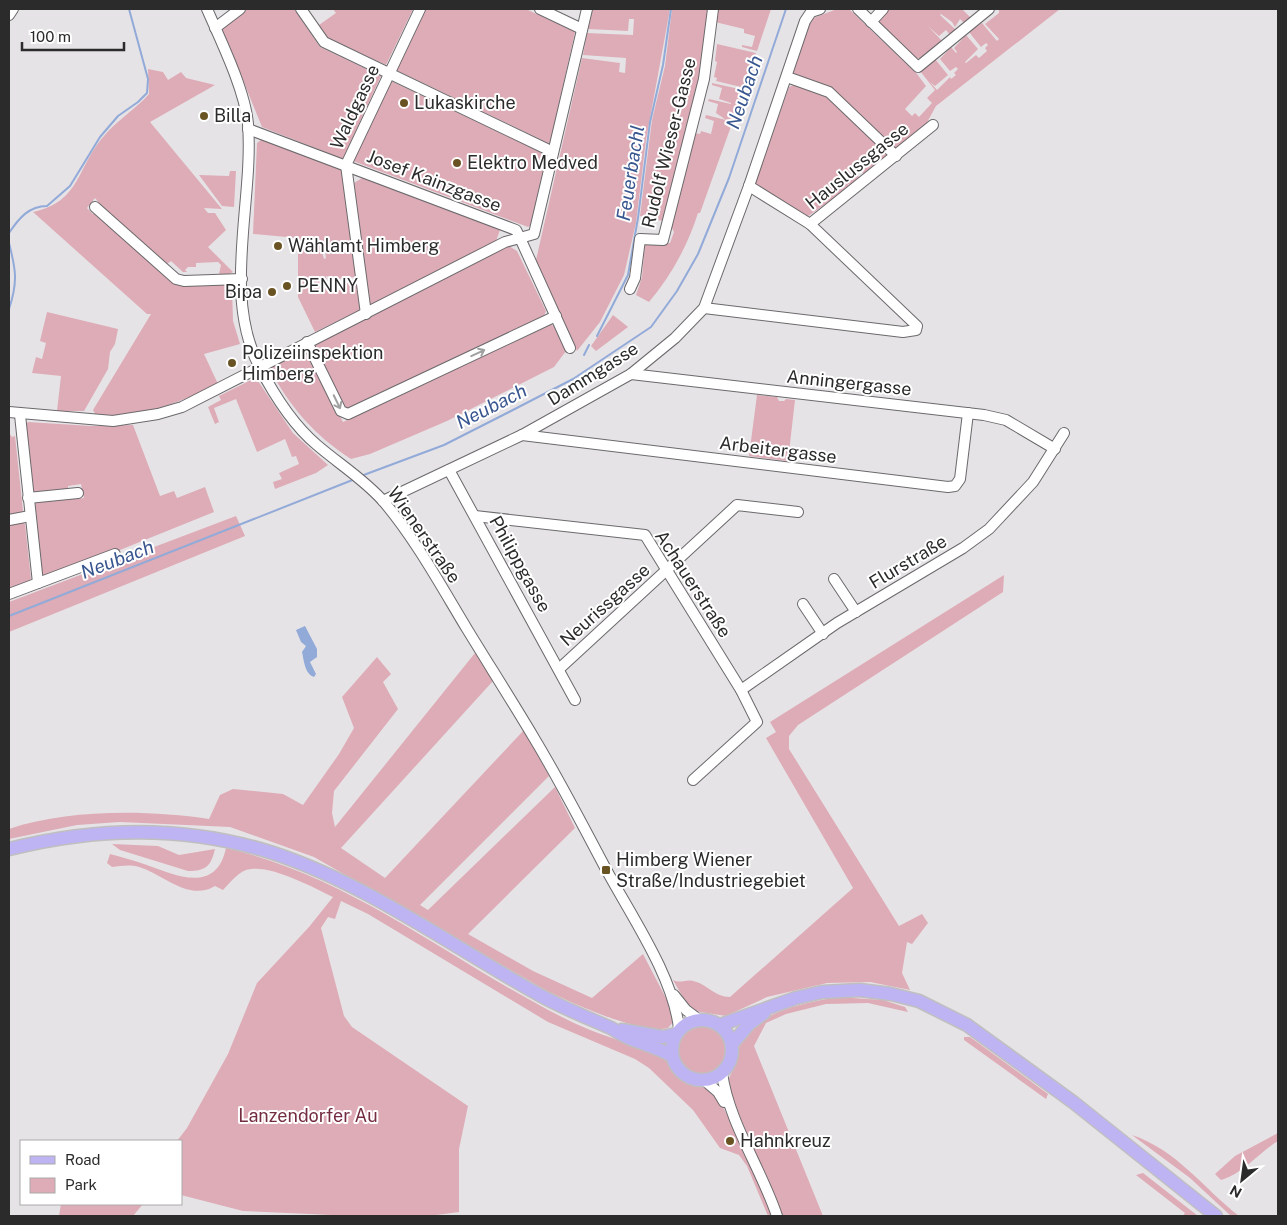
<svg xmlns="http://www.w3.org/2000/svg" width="1287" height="1225" viewBox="0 0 1287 1225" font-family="'Public Sans',sans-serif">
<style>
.green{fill:#deacb6}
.water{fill:#92aad8}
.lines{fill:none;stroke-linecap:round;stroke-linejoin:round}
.stream{stroke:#92aad8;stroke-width:2}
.minor-casing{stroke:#6b696c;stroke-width:12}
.major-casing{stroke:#c0bfc0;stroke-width:15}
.minor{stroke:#fff;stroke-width:10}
.major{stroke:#beb4f4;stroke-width:12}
.oneway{stroke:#a0a0a0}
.poi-dot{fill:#6a5323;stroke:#fff;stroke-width:2}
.labels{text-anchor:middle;stroke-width:4;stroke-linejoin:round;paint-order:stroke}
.poi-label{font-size:18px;fill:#2c2b2c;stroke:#fff;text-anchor:start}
.street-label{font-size:18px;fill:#2c2b2c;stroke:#fff}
.park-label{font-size:18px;fill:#742d40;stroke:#fff}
.water-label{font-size:19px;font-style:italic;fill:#37558f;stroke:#fff}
</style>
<rect width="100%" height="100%" fill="#e6e3e7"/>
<g class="green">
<polygon points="246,9 294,9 320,47 381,76 343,159 262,127 221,26"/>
<polygon points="333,9 413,9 386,65 328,38 319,25 336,13"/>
<polygon points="425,9 526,9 575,32 550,144 396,70"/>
<polygon points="593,9 670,9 646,140 636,223 624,275 600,322 577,351 536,260 582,58 620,63 619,72 625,73 626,58 583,55 587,33 633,35 634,19 629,19 628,31 588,29"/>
<polygon points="672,9 708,9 700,75 663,221 640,216 652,120 665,66"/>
<polygon points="717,9 771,9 757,51 742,47 742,45 752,47 755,36 744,33 744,29 715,22"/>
<polygon points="837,9 849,9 917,74 926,86 905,109 912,116 915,113 919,117 932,103 927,98 935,90 920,71 935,59 948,75 935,86 930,82 937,90 950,77 951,79 956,75 954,73 958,69 956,67 950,71 940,59 951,47 956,53 957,52 954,48 966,35 978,49 965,62 960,57 966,63 976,55 979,58 987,51 985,48 988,45 986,43 981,47 969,32 982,23 997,41 999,39 985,24 999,13 999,9 1060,9 936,106 924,128 899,148 894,148 832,89 793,74 811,19"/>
<polygon points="889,9 962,9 971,18 965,24 960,19 955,27 952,22 941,14 940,15 956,30 950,35 946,30 939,36 928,26 942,41 920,58 915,58 879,23 879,19"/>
<polygon points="717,44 756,53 745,88 716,81 717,78 714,77 717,62 715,61"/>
<path d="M148,69l15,3 5,8 13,-8 5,6 29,7 -65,37 72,87 -18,-1 4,5h7l11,17 -18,17 25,25 -8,4 -6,-2 2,-9 -3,-3 -22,1v4h-8l-3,3 2,2h-4l-12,-11 -4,3 -64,-56 -8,-10 -8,10 6,6h4l76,67 53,3 6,5 1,32 7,23 -36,10 14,30c-39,19 -77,34 -122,31l-3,-5 58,-96h-4l-114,-102c48,-10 44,-46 71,-76 13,-16 31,-26 45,-42z"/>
<polygon points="391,81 544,154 546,158 531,225 528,227 353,161"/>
<path d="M712,83l32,7 -44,123h-2c-10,32 -27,63 -49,89l-13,-7 6,-18 3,-34h25l4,-11 -3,-6 24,-93 5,1 1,-3 10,3 3,-13 -9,-3 1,-3 20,5 -10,-7 2,-9 -10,-3 1,-2 22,5v-1l-12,-4 3,-11 -10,-3z"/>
<polygon points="793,85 827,96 887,155 887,158 865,175 860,170 856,175 861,178 851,186 848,184 848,188 807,217 756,185 755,182 789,87"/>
<polygon points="262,139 343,170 352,244 321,248 324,259 326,258 325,251 352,249 356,277 338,279 326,276 327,285 335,284 336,291 341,290 340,283 356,282 360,310 315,332 298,297 298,238 253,234 257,143"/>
<polygon points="230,171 236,171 234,207 222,206 199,175 229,176"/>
<polygon points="362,178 500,230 496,241 370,305 354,183"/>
<polygon points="509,246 517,251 546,311 544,316 349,410 345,409 314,348 316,344"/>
<polygon points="47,312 118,329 115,344 110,352 108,369 84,411 57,411 61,376 32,373 36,357 42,359 46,343 40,341"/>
<polygon points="613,315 628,327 596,351 591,346"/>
<path d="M549,324l5,2 12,25 -12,16 -107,54 -77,33 -19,5c-37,-24 -61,-52 -82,-91l34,-17 4,1 36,70z"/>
<polygon points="253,379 258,381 293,433 328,465 316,473 275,489 273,482 282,479 279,473 299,464 296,456 292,457 285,439 257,452 236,399 214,408 219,422 215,424 208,407 221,400 219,396"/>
<polygon points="757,395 777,397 779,401 784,401 786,399 795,400 788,461 749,456"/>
<polygon points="28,422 91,426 133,425 160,496 174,491 177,498 205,487 214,512 115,552 114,549 44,576 41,574 33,504 35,502 84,498 81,484 68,486 68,489 31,492 24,426"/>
<polygon points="9,433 12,437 15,436 23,511 21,513 9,515"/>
<polygon points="236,516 245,536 9,632 9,602"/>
<polygon points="22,522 25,524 31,579 27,583 9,590 9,523"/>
<path d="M1004,575l-1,17 -205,133 -9,11v13l110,177 23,-12 6,9 -16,21 -5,-2 -5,31 8,17 -40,-8 -43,1 -60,14 -41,19 -32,-5 -6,-5 -15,-26c8,4 13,-1 20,1 14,3 22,16 37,16l123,-109 -87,-150 10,-6 -6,-10z"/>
<path d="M475,653l18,28 -152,167 44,30 139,-148 25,46 -129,129 8,5 127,-123 20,41 -107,106 65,37 59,27 51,-44 26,50 4,18 -5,6c-26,7 -93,-24 -119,-36l-235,-135 -84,-30 -110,-5 -43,3 -68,14v-10c60,-20 138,-19 200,-10l11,-24 13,-6 50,5 20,11 36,-51 15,-26 -12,-31 35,-40 14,17 -8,8 15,27 -64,82 -2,22 3,14z"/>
<path d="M112,844l46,2 21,9 36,-6c-4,17 -9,22 -27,22l-68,-21z"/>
<path d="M226,848c133,31 228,117 348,175 21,10 45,17 67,25 6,2 17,4 22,8 8,6 10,20 21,26 11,5 22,3 32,11l30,60 28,63h-6l-21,-50 -8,-11 -19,-7 -27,-38 -44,-42 -14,-9 -87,-37 -180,-108 -27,-13 -6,18 -7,-2 -7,11 23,88 8,11 116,79 -9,43v63l-30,4h-75l-111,-5 -62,-16v-54h-4l10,-13 41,-74 29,-71 52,-56 24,-30c-20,-10 -60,-31 -82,-28 -12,1 -20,13 -28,21l-8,-4c-26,16 -52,-12 -76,-19 -10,-3 -18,-1 -27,0l-5,-4 3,-9c11,3 23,6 34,10 31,11 72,31 82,-16z"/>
<path d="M837,997l46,3 22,7 3,5 -40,-9 -42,1 -40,10 -20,9 -12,23 69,170h-41l-55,-130c1,-10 7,-15 10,-25 2,-6 1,-13 4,-19 17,-31 64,-39 96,-45z"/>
<circle cx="701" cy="1050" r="24"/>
<polygon points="964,1037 970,1037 1048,1094 1046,1099 964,1040"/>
<path d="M1278,1133v8c-20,12 -34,32 -57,39l-6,-6 20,-18z"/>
<path d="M1132,1135c45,15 71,53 107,81h-8l-41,-38z"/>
<polygon points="1143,1173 1198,1216 1183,1216 1185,1213 1136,1175"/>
<polygon points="61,1204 143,1204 133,1216 59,1216"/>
</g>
<path class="water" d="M305,626l12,23v8l-7,5 6,12 -2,3c-9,-3 -10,-16 -12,-25l4,-6 -5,-4 -5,-12z"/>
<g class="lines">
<g class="stream">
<path d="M9,233c10,-15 20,-27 38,-27l23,-20 30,-49 18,-21 20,-14 9,-9 1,-14 -19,-70"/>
<path d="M9,243c7,27 9,39 0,66"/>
<polyline points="597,336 628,275 638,218 650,122 663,65 671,9"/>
<polyline points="584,355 589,345"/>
<polyline points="361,476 444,445 509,412 573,379 651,327 677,291 698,254 729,178 786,9"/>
<polyline points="9,616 355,479"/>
</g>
<defs>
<g id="minor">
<path d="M207,9c14,32 38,81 41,115 6,77 -26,170 11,242 15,29 33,58 58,79 22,19 48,35 67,57 32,38 57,84 83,127 22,36 45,72 67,109 26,43 49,88 73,133 25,46 67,107 72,158"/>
<polyline points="301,9 324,42 553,152"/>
<polyline points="540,9 582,29"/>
<polyline points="858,9 918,67 989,9"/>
<polyline points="9,15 13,9"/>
<polyline points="871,22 883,9"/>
<polyline points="215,28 240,9"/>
<polyline points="787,77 829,92 896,156"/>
<polyline points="95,207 176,279 184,281 242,279"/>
<polyline points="810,224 933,125"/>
<polyline points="630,289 635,278 640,239 663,240 704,79 713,9"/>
<polyline points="704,308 903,332 916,330 917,326 810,224 749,186"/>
<polyline points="366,314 346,165 420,9"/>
<polyline points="307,342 341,411 348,414 556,316"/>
<polyline points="570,348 520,238 534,234 587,9"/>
<polyline points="631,374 984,415 1006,420 1055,449"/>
<polyline points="9,412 113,421 158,414 182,407 505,242 520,238 516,230 248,129"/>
<polyline points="20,415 38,583"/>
<polyline points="522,435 948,487 955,486 960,479 968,413"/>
<polyline points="449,470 575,700"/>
<polyline points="28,498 78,493"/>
<polyline points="383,501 522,435 631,374 675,338 704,308 749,186 805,21 811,12 820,9"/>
<polyline points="475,516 645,535 741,690 757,722 693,780"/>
<polyline points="9,520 30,516"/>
<polyline points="834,579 856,612"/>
<polyline points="9,594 115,554"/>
<polyline points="803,604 823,634"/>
<polyline points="559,669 737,505 798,512"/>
<polyline points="741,690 837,623 963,548 989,529 1033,482 1064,433"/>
<polyline points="674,995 686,1010 698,1019"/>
<path d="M722,1073c7,50 39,95 55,143"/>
<polyline points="704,1080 718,1092 724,1102"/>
</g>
<g id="major">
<path d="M9,849c87,-22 177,-24 264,4 94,31 177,92 263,140 24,14 50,24 75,35 7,4 13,8 20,11 15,6 28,9 41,17"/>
<circle cx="702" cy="1050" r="30"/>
<polyline points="720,1025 796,998 822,992 860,990 891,994 919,1001 967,1025 1073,1102 1216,1216"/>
<polyline points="622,1030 663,1037 676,1034"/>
<polyline points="732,1044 749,1024 764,1013"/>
</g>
</defs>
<use href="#minor" class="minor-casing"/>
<use href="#major" class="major-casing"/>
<use href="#minor" class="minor"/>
<use href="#major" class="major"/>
</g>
<defs><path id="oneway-shaft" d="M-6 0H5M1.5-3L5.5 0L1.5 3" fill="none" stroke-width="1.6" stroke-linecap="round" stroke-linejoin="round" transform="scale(1.25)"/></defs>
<g class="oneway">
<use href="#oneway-shaft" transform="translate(478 353) rotate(-25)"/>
<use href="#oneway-shaft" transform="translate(337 402) rotate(64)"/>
</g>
<g class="poi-dot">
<circle cx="404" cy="103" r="5"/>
<circle cx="204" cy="116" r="5"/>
<circle cx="457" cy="163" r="5"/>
<circle cx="278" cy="246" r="5"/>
<circle cx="287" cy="286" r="5"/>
<circle cx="272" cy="292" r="5"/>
<circle cx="232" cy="363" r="5"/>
<rect x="601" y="865" width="10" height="10" rx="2.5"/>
<circle cx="730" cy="1141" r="5"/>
</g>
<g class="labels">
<g class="poi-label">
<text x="414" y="109">Lukaskirche</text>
<text x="214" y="122">Billa</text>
<text x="467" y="169">Elektro Medved</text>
<text x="288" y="252">Wählamt Himberg</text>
<text x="297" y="292">PENNY</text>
<text x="262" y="298" text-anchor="end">Bipa</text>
<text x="242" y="359">Polizeiinspektion<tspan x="242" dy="21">Himberg</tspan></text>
<text x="616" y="866">Himberg Wiener<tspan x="616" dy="21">Straße/Industriegebiet</tspan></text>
<text x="740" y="1147">Hahnkreuz</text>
</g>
<g class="street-label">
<text transform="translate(355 107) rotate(-65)" y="6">Waldgasse</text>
<text transform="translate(669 143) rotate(-76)" y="6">Rudolf Wieser-Gasse</text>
<text transform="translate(857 166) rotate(-39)" y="6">Hauslussgasse</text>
<text transform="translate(434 181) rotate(21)" y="6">Josef Kainzgasse</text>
<text transform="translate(593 374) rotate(-32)" y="6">Dammgasse</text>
<text transform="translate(849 383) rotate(6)" y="6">Anningergasse</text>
<text transform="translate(778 450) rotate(7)" y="6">Arbeitergasse</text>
<text transform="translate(424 535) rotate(55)" y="6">Wienerstraße</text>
<text transform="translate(908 562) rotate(-31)" y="6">Flurstraße</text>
<text transform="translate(520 564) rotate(61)" y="6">Philippgasse</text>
<text transform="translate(693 584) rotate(57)" y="6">Achauerstraße</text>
<text transform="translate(605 605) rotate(-42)" y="6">Neurissgasse</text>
</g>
<g class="park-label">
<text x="308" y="1122">Lanzendorfer Au</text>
</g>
<g class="water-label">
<text transform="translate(744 92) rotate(-71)" y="7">Neubach</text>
<text transform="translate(630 173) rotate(-81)" y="7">Feuerbachl</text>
<text transform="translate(491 406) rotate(-27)" y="7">Neubach</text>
<text transform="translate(117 559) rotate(-21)" y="7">Neubach</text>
</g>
</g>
<rect width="1287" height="1225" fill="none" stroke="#2c2b2c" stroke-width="20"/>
<rect x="20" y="1140" width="162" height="65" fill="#ffffff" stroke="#abaaab"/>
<rect x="30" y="1156" width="25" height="8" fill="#beb4f4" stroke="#abaaab"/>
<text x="65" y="1165" font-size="15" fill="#2c2b2c">Road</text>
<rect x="30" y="1178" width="25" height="15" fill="#deacb6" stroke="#abaaab"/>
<text x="65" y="1190" font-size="15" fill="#2c2b2c">Park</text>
<g transform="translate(1242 1180) rotate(209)" stroke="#ffffff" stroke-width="4" paint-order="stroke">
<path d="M0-4L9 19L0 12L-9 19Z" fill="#2c2b2c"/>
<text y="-8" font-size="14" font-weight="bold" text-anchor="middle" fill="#2c2b2c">N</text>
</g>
<path d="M22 42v8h102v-8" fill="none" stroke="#2c2b2c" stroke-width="2.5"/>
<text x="30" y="42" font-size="15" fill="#2c2b2c" stroke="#ffffff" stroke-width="4" paint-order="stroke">100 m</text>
</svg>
